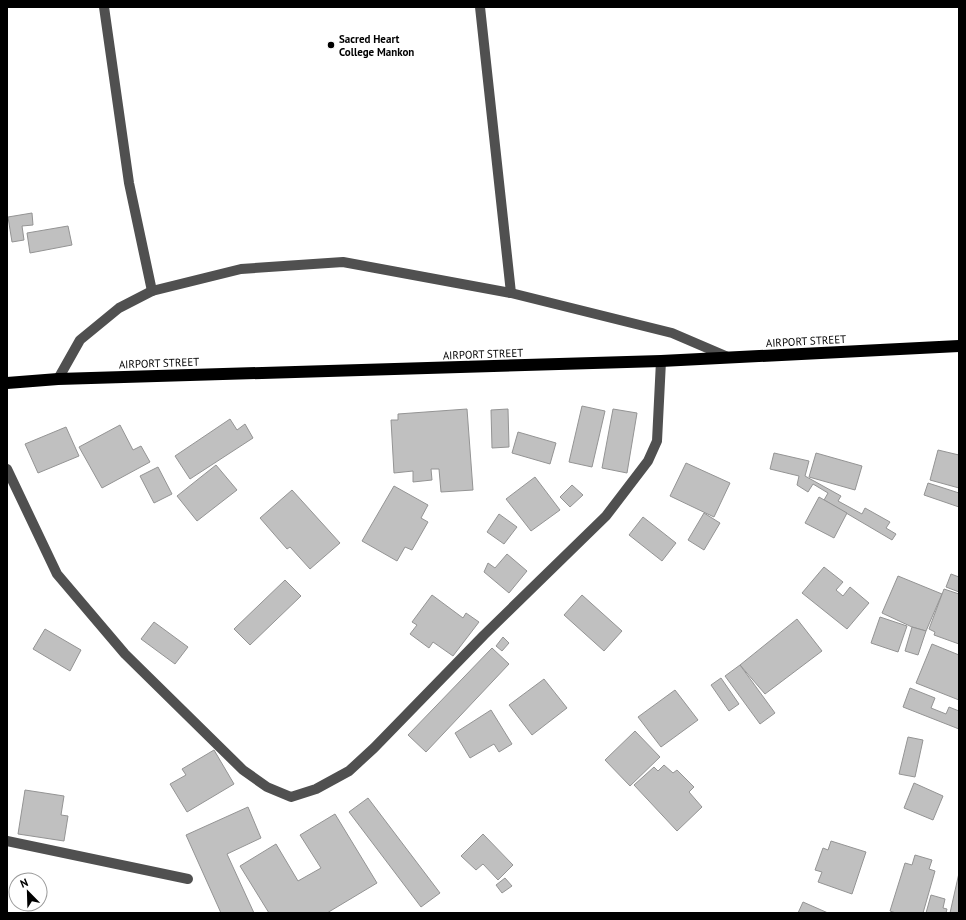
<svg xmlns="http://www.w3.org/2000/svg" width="966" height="920" viewBox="0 0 966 920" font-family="'PT Sans',sans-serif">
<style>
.building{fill:#c0c0c0;stroke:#949494}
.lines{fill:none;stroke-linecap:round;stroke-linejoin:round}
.minor{stroke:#505050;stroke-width:10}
.highway{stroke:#000;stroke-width:12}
.poi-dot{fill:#000;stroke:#fff;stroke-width:1.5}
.labels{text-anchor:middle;stroke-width:3;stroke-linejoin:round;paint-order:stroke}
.poi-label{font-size:11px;font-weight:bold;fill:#000;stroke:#fff;text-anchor:start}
.street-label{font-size:11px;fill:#000;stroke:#fff}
</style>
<rect width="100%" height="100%" fill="#fff"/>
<g class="building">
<polygon points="32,213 33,225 22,226 24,240 12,242 8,217"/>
<polygon points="68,226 72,245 30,253 27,233"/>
<polygon points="582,406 605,411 592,467 569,462"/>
<polygon points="467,409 473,490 441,492 439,469 431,469 432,480 413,482 413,471 394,473 391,420 398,420 398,414"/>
<polygon points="508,409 509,447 492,448 491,410"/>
<polygon points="613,409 637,413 627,473 602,468"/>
<polygon points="230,419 237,430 245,424 253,438 190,479 175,456"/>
<polygon points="120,425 133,450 141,446 150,462 102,488 79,447"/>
<polygon points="66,427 79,456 38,473 25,444"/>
<polygon points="518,432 556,443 550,464 512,453"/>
<polygon points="938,450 959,455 959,488 930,480"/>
<polygon points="774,453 809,461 805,476 841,496 838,501 862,514 865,508 890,522 886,528 896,534 892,540 824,500 828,493 813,484 808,492 797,485 799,476 770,469"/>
<polygon points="816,453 862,466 855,490 809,477"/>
<polygon points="686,463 730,483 714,517 670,496"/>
<polygon points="216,465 237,490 197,521 177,496"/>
<polygon points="158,467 172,494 154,503 140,476"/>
<polygon points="535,477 560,510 531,531 506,499"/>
<polygon points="928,483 959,493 959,507 924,495"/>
<polygon points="572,485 583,495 570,507 560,497"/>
<polygon points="394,486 428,505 421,518 428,522 412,550 405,547 397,561 362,541"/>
<polygon points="292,490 340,543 310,569 290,547 287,549 260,518"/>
<polygon points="819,497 847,513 834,538 805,523"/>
<polygon points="704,513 720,523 704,550 688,540"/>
<polygon points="499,514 517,527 504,544 487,532"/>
<polygon points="643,517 676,543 662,561 629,535"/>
<polygon points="507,554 527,571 509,593 484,572 488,563 495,568"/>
<polygon points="824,567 843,582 836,590 843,596 850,587 869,603 847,629 802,593"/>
<polygon points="951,574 959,577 959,592 946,587"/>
<polygon points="898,576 942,594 926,631 912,627 882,613"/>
<polygon points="285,580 301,596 250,645 234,629"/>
<polygon points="944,589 959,594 959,644 934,635 935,632 929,629"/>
<polygon points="432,595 463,618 466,613 479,622 453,656 433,642 429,648 410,634 417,625 412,622"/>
<polygon points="582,595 622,631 604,651 564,615"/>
<polygon points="880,617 907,626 898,652 871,643"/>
<polygon points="797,619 822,651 765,694 740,665"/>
<polygon points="154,622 188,647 175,664 141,639"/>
<polygon points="912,627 926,631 918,655 905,651"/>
<polygon points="45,629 81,650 70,671 33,649"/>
<polygon points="503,637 509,643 502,651 496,646"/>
<polygon points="932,644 959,655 959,700 916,683"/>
<polygon points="492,648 509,664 426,752 408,735"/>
<polygon points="740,665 775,713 760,724 725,676"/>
<polygon points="721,678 739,704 729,711 711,685"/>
<polygon points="544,679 567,708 532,735 509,705"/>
<polygon points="910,688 935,698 931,708 946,714 949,707 959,711 959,729 903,707"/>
<polygon points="675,690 698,720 661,747 638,717"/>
<polygon points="491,710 512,744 499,752 494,744 470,758 455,733"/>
<polygon points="635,731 660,757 630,786 605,760"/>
<polygon points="908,737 923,740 915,777 899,774"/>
<polygon points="214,750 234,784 187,812 170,784 186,775 182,769"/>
<polygon points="664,765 673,773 677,770 694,787 689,792 702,807 677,831 634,785 654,767 658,771"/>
<polygon points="914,783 943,796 933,820 904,808"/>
<polygon points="25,790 64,796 61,815 68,816 64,841 18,834"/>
<polygon points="368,798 440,893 421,907 349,812"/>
<polygon points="248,807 261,838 227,854 254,913 221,913 186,835"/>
<polygon points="335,814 377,883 327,913 269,913 240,866 276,844 298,881 321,868 300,835"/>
<polygon points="483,834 513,865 498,880 483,864 476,870 461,856"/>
<polygon points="831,841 866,852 852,894 818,882 822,872 815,870 823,848 828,850"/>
<polygon points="915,855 932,860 929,869 935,871 923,913 896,913 890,911 905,863 912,865"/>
<polygon points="959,873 959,913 950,913"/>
<polygon points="505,878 512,886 502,893 496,885"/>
<polygon points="931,895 945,899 943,908 947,909 946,913 926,913"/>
<polygon points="803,902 828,913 798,913"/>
</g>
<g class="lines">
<g class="minor">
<polyline points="104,7 129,183 152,291"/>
<polyline points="480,7 511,293"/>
<polyline points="58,379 80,340 119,308 152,291 241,269 343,262 511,293 672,333 728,357"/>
<polyline points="7,469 57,574 125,654 243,770 267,787 291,797 316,789 349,771 374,748 484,635 606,516 648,461 657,441 661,361"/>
<polyline points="7,841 188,879"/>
</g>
<polyline class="highway" points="7,383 58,379 661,361 959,346"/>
</g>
<circle class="poi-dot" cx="331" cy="45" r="4"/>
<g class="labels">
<g class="poi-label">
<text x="339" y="43">Sacred Heart<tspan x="339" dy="13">College Mankon</tspan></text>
</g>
<g class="street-label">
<text transform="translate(806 341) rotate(-3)" y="4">AIRPORT STREET</text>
<text transform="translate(483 354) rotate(-2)" y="4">AIRPORT STREET</text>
<text transform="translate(159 363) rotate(-2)" y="4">AIRPORT STREET</text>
</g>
</g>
<rect width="966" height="920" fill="none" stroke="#000000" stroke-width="16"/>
<g transform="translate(28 892) rotate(337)"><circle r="19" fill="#ffffff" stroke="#999999"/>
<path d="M0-3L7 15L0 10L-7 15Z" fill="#000000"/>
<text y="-6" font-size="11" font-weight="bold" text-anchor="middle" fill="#000000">N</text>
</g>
</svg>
